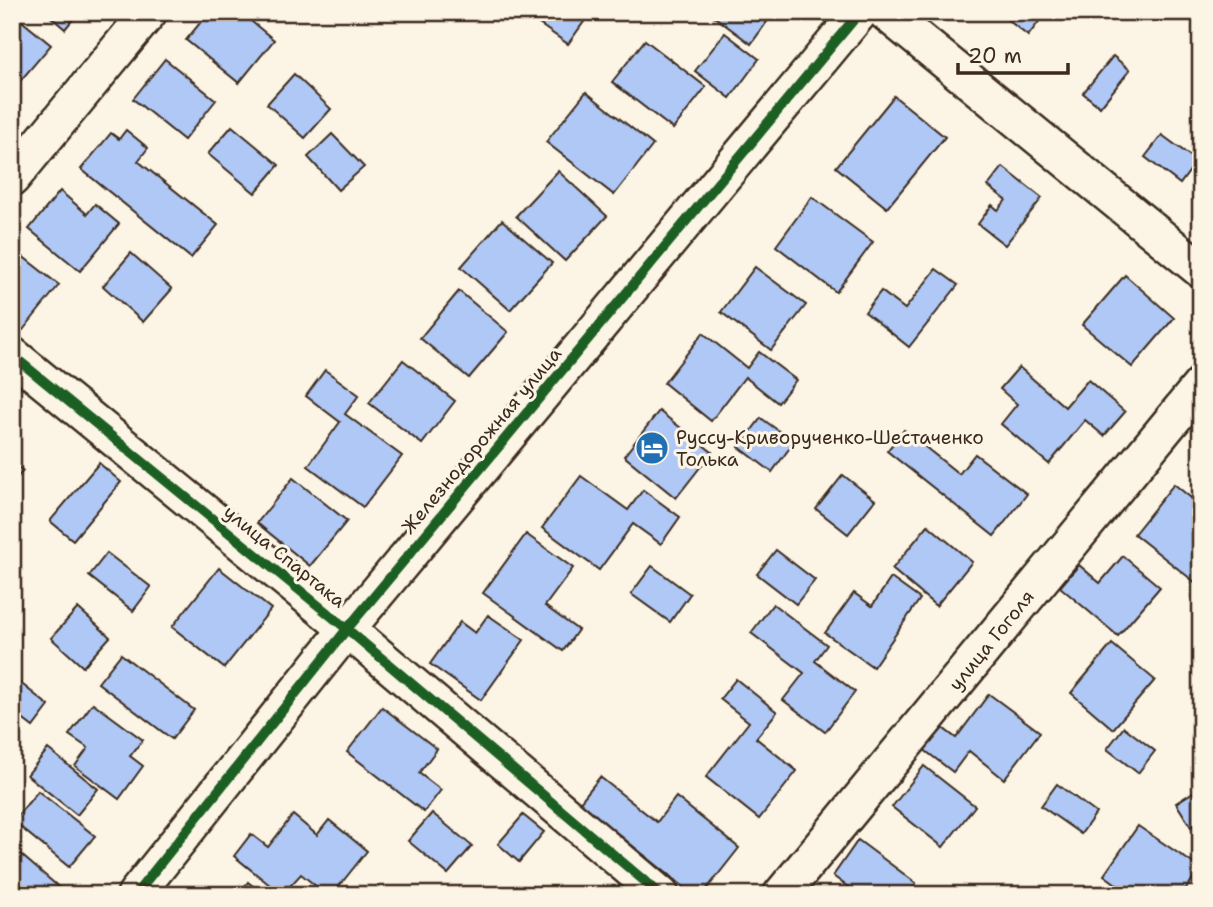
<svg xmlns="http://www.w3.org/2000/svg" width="1213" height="907" viewBox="0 0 1213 907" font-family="'Shantell Sans',sans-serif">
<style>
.building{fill:#afc8f6;stroke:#3b2a1e;stroke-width:2}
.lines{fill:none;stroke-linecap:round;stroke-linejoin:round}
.street-casing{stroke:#3b2a1e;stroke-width:40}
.street{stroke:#fcf5e5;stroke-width:35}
.cycleway-casing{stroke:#fcf5e5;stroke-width:15}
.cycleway{stroke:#1b5e20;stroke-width:10}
.labels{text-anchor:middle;stroke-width:6;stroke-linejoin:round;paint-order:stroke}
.poi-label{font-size:19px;fill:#3b2a1e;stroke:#fcf5e5;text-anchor:start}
.street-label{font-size:19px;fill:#3b2a1e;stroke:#fcf5e5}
</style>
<rect width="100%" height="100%" fill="#fcf5e5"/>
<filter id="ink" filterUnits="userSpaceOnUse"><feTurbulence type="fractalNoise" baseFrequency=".0143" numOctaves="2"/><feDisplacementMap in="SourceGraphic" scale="14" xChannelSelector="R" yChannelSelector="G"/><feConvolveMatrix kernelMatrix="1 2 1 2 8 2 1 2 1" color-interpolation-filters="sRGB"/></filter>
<g filter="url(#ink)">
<g class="building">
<polygon points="45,12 79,12 65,29"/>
<polygon points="209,12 240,12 274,40 239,83 186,40"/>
<polygon points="522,12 591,12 568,44"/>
<polygon points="708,12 774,12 751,44"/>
<polygon points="998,12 1046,12 1028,36"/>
<polygon points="12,13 51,45 16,86 12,83"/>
<polygon points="725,33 759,59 730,98 695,71"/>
<polygon points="645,40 706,87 673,129 612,82"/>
<polygon points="1113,56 1130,70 1100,107 1083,93"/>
<polygon points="165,59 216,100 184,140 133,99"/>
<polygon points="294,74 331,109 305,138 267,104"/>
<polygon points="586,92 653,145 614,195 546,142"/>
<polygon points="894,96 945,137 887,208 836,167"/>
<polygon points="232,126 279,165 255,193 208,154"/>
<polygon points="126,130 148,148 138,161 218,225 191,258 81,169 111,133 119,139"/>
<polygon points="332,134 364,167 338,190 308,157"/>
<polygon points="1162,135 1197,161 1180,184 1145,157"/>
<polygon points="1003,167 1042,198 1005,245 978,224 992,205 998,210 1006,200 988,186"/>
<polygon points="558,171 607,216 565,261 516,216"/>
<polygon points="60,191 87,214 95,204 119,224 80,271 29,229"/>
<polygon points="812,197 873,242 836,292 776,246"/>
<polygon points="502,220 552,263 510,310 461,267"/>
<polygon points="12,248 59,285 23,330 12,322"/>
<polygon points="131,253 172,289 143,322 103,286"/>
<polygon points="755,267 806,305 771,350 721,312"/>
<polygon points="936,269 958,285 909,347 865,312 881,291 905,309"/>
<polygon points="1125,275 1174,318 1132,367 1082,325"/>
<polygon points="459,291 508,332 469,378 420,338"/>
<polygon points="703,333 747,368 759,352 796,380 778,403 745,377 711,421 664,383"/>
<polygon points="403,360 455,401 422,444 369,403"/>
<polygon points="1019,367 1065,407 1088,380 1125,412 1104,436 1085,420 1049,464 1001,424 1017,404 1000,389"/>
<polygon points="325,370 359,395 345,414 402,456 363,507 308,466 340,422 306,396"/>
<polygon points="659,411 712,452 676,498 624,456"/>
<polygon points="761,418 794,442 772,472 739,447"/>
<polygon points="904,430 959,474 975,454 1027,494 994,536 887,451"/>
<polygon points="12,462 23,471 12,484"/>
<polygon points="99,463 121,482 73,540 50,521"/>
<polygon points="843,475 875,500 848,534 816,509"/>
<polygon points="581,476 628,510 643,490 680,517 661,544 633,524 599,570 542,528"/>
<polygon points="293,478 347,521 310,566 257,523"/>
<polygon points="1174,484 1201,506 1201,587 1134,534"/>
<polygon points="928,525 972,562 936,606 892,569"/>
<polygon points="526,534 573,568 545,606 578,630 563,651 483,593"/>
<polygon points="776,550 815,580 796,604 757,574"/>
<polygon points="107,553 151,587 133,611 89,576"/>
<polygon points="1123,556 1160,587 1118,636 1060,587 1079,565 1100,583"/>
<polygon points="652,566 690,594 670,622 631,594"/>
<polygon points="219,568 271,609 224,668 172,627"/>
<polygon points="891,578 920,599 873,667 825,633 854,593 872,606"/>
<polygon points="773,604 827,645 815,661 855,692 825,732 783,700 804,673 751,633"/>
<polygon points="78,608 110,637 83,667 51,638"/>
<polygon points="488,615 524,640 481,700 430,664 460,622 475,633"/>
<polygon points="1112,644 1155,680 1113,729 1071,693"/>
<polygon points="121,654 194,710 172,739 98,683"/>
<polygon points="736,679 777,712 756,738 797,771 759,819 706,777 749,722 720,699"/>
<polygon points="18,681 49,706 33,727 12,711 12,688"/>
<polygon points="989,694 1040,732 1004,779 969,751 953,772 923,749 940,726 956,738"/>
<polygon points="93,703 143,740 130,756 143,766 119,799 75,766 88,748 69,735"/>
<polygon points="382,707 437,749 419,773 441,790 424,812 347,752"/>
<polygon points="1124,727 1155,751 1138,773 1107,749"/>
<polygon points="48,749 98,789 77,815 27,775"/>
<polygon points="924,766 975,806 943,847 892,807"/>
<polygon points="600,777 657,822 676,797 739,848 702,895 694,895 579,803"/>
<polygon points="1057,784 1096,813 1081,834 1041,806"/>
<polygon points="1201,787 1201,820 1191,827 1176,803"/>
<polygon points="38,791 95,836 69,867 13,821"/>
<polygon points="432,813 472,846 448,874 408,841"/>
<polygon points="293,815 317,835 329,820 367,851 332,895 327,895 301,874 282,895 234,856 251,834 268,847"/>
<polygon points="523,815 544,832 519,862 498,844"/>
<polygon points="1138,826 1200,868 1182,895 1131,895 1104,875"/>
<polygon points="858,840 916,883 908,895 859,895 833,876"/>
<polygon points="12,847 68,895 12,895"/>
<polygon points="248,882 264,895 238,895"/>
</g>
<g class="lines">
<defs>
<g id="street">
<polyline points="885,12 1201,270"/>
<polyline points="12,178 149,12"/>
<polyline points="12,355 347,629 661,895"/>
<polyline points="135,895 347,629 860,12"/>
<polyline points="781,895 1201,385"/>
</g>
</defs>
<use href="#street" class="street-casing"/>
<use href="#street" class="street"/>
<defs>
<g id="cycleway">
<polyline points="12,355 347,629 661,895"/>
<polyline points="135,895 347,629 860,12"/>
</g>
</defs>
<use href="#cycleway" class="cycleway-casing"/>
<use href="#cycleway" class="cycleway"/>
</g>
</g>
<defs>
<symbol id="hotel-disc" viewBox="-11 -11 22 22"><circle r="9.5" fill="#1f6fb2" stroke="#fcf5e5"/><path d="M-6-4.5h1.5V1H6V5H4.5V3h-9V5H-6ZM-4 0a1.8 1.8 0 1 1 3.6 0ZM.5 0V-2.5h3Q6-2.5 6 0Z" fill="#fff"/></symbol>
</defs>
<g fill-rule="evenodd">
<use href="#hotel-disc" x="633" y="429" width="38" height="38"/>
</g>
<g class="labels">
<g class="poi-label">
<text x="676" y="444">Руссу-Криворученко-Шестаченко<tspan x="676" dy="22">Толька</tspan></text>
</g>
<g class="street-label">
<text transform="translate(481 440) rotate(-50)" y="7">Железнодорожная улица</text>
<text transform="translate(285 556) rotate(39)" y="7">улица Спартака</text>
<text transform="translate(991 640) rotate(-51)" y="7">улица Гоголя</text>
</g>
</g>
<rect width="1213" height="907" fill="none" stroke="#fcf5e5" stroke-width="42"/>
<rect x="21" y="21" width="1171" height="865" fill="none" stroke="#3b2a1e" stroke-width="2.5" filter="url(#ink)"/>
<path d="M958 63v10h110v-10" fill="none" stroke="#3b2a1e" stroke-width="3.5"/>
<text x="968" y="63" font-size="21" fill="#3b2a1e" stroke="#fcf5e5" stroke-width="5" paint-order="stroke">20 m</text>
</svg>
